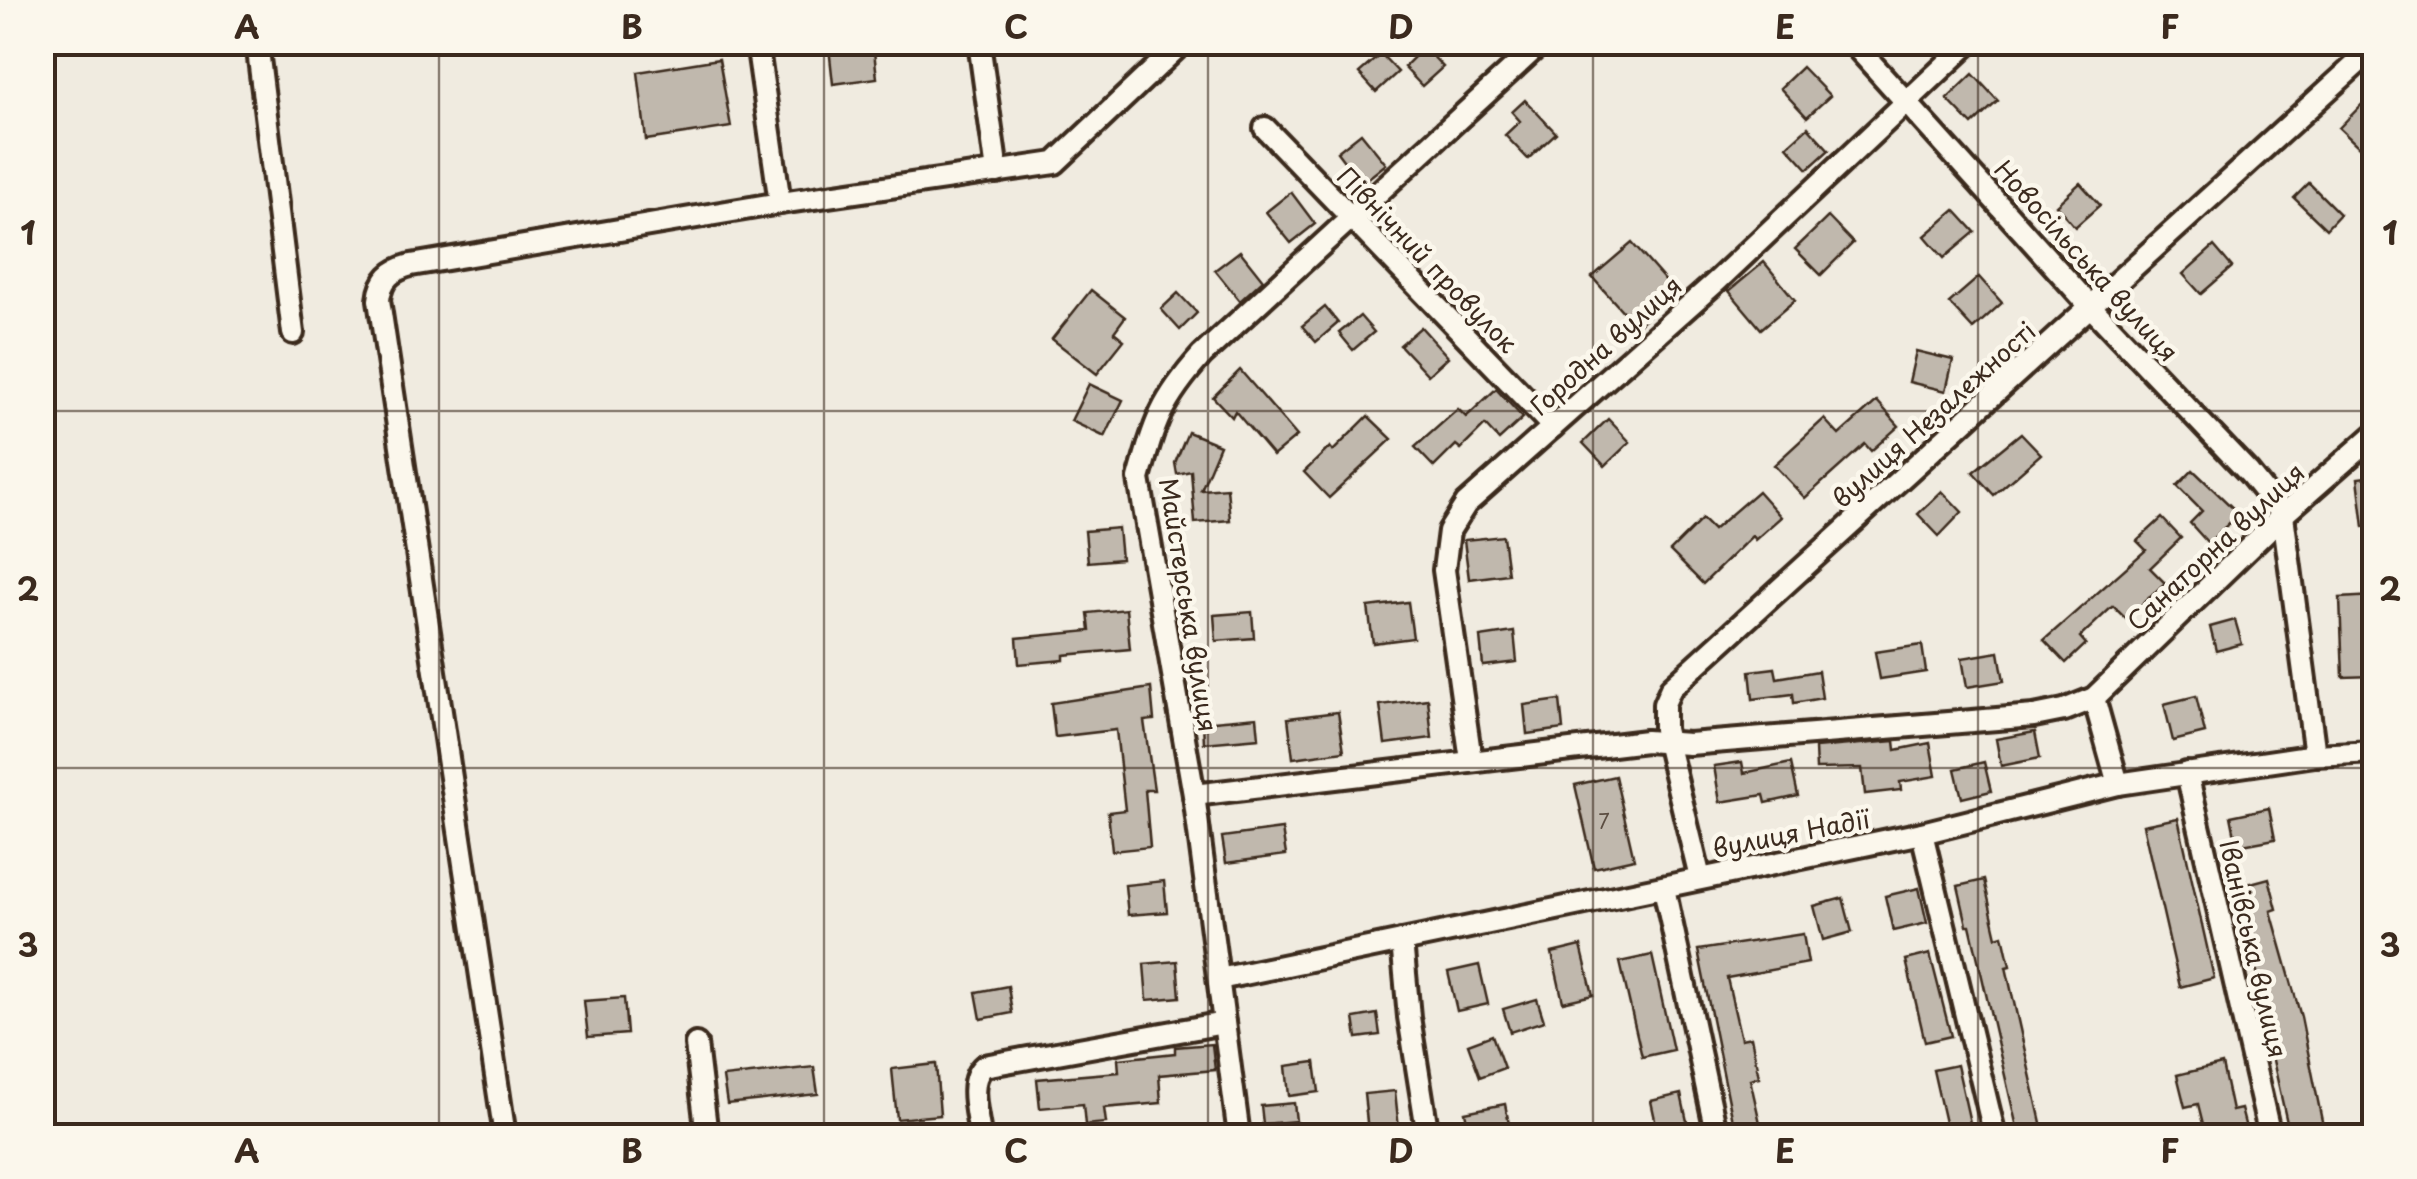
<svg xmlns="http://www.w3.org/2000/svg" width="2417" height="1179" viewBox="0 0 2417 1179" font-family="'Playpen Sans',sans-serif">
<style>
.building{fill:#c0b8ad;stroke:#3b2a1e;stroke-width:2.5}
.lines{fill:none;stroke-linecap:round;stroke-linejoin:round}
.minor-casing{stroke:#3b2a1e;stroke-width:28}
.minor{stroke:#fbf7ec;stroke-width:20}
.grid{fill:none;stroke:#3b2a1e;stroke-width:2.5;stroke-opacity:0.55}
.labels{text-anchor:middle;stroke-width:9;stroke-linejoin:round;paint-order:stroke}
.number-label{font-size:20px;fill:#5c4e42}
.street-label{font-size:25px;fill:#3b2a1e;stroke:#fbf7ec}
.neatline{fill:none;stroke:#3b2a1e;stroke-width:4}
.grid-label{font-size:32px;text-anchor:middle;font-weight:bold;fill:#3b2a1e}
</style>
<rect width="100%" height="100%" fill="#f0ebe0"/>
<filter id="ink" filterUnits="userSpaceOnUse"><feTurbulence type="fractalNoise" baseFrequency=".01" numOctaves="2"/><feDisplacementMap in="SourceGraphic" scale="20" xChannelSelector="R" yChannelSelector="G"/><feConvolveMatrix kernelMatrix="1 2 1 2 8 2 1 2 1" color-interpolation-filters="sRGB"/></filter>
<g filter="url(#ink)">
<g class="building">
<polygon points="873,42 877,78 833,84 829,47"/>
<polygon points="1424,47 1443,67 1422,86 1404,67"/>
<polygon points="1381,54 1398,72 1376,92 1359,73"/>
<polygon points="719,59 731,127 646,140 638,72"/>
<polygon points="1802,67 1830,96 1807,117 1780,88"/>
<polygon points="1973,74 1998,101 1972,125 1947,99"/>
<polygon points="2374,92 2374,135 2361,149 2339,128"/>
<polygon points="1525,100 1556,133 1528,159 1505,135 1520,121 1512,112"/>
<polygon points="1808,127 1829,150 1808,169 1787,146"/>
<polygon points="1361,133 1386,164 1361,184 1337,152"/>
<polygon points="2080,183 2100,205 2075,227 2056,205"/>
<polygon points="2309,183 2340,214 2326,229 2294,198"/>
<polygon points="1291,192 1315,224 1291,243 1266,212"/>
<polygon points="1955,210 1975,232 1944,258 1925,236"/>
<polygon points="1828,217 1853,243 1821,275 1795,249"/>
<polygon points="1632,243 1675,292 1636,326 1592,277"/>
<polygon points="2214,246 2232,267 2201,294 2183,274"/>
<polygon points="1240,251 1263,280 1240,301 1215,270"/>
<polygon points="1764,262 1795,300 1761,329 1729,291"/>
<polygon points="1979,277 2002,303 1973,329 1949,303"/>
<polygon points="1091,290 1125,317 1114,332 1124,340 1097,374 1052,339"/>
<polygon points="1178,293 1197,313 1180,330 1161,309"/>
<polygon points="1325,307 1338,323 1316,342 1302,326"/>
<polygon points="1360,316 1374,332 1353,350 1339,333"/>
<polygon points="1421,327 1448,357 1428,375 1400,345"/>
<polygon points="1916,351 1953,360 1946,391 1909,382"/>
<polygon points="1240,370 1297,436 1273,456 1235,411 1232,417 1213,397"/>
<polygon points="1089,384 1123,400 1105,437 1071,421"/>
<polygon points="1496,389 1523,418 1499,440 1485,425 1461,449 1456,445 1434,467 1415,447 1458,409 1466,417"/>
<polygon points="1877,401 1899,426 1871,451 1865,444 1805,498 1774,465 1824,419 1839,435"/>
<polygon points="1368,416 1392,439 1329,498 1304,472 1330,447 1333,451"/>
<polygon points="1608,419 1630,442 1605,466 1583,443"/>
<polygon points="1188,432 1220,445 1201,490 1227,488 1230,520 1195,523 1191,471 1177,474 1175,463"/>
<polygon points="2021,433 2041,454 1994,495 1973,472"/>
<polygon points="2193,470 2239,514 2208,543 2190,523 2202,511 2177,486"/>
<polygon points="2374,476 2374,526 2364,527 2358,478"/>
<polygon points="1758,491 1781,517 1755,540 1752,536 1703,584 1670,551 1702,519 1713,530"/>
<polygon points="1942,491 1962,512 1939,536 1918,514"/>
<polygon points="2162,518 2181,538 2150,568 2165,583 2126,619 2113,606 2080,637 2086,644 2066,663 2044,640 2146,550 2137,541"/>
<polygon points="1118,528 1121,559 1088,562 1085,531"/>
<polygon points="1503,536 1508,574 1469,579 1464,540"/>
<polygon points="2374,596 2374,676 2343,677 2340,598"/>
<polygon points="1408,602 1413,638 1373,643 1368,607"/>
<polygon points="1126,609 1130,649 1064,655 1064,660 1019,664 1017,638 1090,631 1088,613"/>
<polygon points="1252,612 1254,638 1216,641 1214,615"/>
<polygon points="2235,620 2242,644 2216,651 2210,627"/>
<polygon points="1514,632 1517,662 1483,666 1480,637"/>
<polygon points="1922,645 1926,672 1880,679 1875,652"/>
<polygon points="1999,652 2004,681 1967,687 1962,658"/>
<polygon points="1775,668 1777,678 1818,671 1822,698 1794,703 1793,694 1753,699 1750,671"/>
<polygon points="1151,688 1154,720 1144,721 1154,790 1145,790 1150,847 1112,851 1108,812 1125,810 1116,730 1055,737 1051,703"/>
<polygon points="2196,696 2205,733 2173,741 2164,704"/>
<polygon points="1428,699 1432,738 1385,744 1380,705"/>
<polygon points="1560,700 1563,729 1527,734 1524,705"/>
<polygon points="1338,712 1344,751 1293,758 1288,718"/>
<polygon points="1257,717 1259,738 1204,743 1203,722"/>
<polygon points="2035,732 2040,758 2001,766 1996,739"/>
<polygon points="1895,741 1896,750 1930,743 1936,776 1900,782 1901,790 1865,794 1862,768 1816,769 1815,748"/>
<polygon points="1742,762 1744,773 1791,763 1798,796 1766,803 1764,795 1720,802 1714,766"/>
<polygon points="1984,762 1991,791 1962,798 1955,769"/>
<polygon points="1615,776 1634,859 1594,868 1575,785"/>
<polygon points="2269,808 2275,839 2237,846 2231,816"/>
<polygon points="2178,818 2214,978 2180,987 2143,825"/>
<polygon points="1282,829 1286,855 1226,863 1222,837"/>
<polygon points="2269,878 2277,909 2271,911 2301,1017 2325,1136 2290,1136 2257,989 2261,988 2236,887"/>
<polygon points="1984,880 1997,937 2003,935 2010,966 2006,967 2044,1136 2019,1136 1970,925 1967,925 1958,886"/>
<polygon points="1164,881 1167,912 1128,915 1125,885"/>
<polygon points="1919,888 1927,923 1893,931 1885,896"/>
<polygon points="1843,898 1852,932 1823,940 1814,906"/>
<polygon points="1803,934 1808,963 1727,978 1741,1039 1751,1037 1759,1077 1750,1079 1763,1136 1736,1136 1698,950"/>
<polygon points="1581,946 1593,995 1563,1002 1552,953"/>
<polygon points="1930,954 1951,1036 1925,1042 1906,960"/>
<polygon points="1652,955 1673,1050 1642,1057 1620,962"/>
<polygon points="1177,961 1180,997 1147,1000 1144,964"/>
<polygon points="1479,965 1488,1004 1457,1011 1448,972"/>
<polygon points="1008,986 1012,1013 981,1019 976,992"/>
<polygon points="624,998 627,1034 588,1037 584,1001"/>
<polygon points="1537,999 1544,1021 1510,1032 1503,1009"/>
<polygon points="1377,1014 1380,1035 1357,1038 1354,1018"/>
<polygon points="1492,1035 1504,1068 1480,1077 1468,1044"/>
<polygon points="1212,1044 1215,1070 1159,1075 1161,1103 1104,1108 1106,1123 1085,1125 1083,1104 1040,1108 1037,1079 1119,1072 1118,1059 1175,1053 1175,1047"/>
<polygon points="1315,1062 1319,1092 1289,1096 1286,1066"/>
<polygon points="936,1064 940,1115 897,1119 892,1069"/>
<polygon points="2222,1064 2232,1111 2241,1109 2248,1136 2206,1136 2198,1104 2185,1107 2177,1075"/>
<polygon points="1957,1065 1973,1136 1948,1136 1933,1070"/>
<polygon points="814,1067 818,1094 727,1104 723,1077"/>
<polygon points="1395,1091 1399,1129 1368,1132 1364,1094"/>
<polygon points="1681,1094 1688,1126 1658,1133 1651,1101"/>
<polygon points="1294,1103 1296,1121 1263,1124 1261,1106"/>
<polygon points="1505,1104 1510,1129 1470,1136 1465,1112"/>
</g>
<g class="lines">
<defs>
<g id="minor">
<polyline points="257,42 293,333"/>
<polyline points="757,42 780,203"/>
<polyline points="979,42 997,172"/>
<polyline points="1852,42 2091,307 2249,473 2283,515 2315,755"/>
<polyline points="1265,128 1553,427"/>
<polyline points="2094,698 2118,784"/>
<polyline points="1471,760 1444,570 1449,531 1466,504 1717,281 1970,42"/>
<polyline points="2187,773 2270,1136"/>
<polyline points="1194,795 1646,741 1689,744 2034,716 2064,710 2094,698 2283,515 2374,435"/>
<polyline points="1922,833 1995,1136"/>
<polyline points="1700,878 1664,729 1664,704 1671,688 2374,48"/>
<polyline points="1664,888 1717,1136"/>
<polyline points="1402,941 1409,1017 1428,1136"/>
<polyline points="1219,979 1922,833 2118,784 2315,755 2374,752"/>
<polyline points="696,1044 707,1136"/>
<path d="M505,1136l-126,-836c2,-21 13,-30 32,-35l369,-62 275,-40 128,-121"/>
<path d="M980,1136c-2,-20 -14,-55 4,-70l240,-43"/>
<path d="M1239,1136l-45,-341 -55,-316c16,-58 22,-78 63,-124l340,-313"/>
</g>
</defs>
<use href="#minor" class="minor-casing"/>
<use href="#minor" class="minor"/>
</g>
</g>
<path class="grid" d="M439,42v1094M824,42v1094M1208,42v1094M1593,42v1094M1978,42v1094M42,411h2332M42,768h2332"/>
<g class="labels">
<g class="number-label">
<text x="1604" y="829">7</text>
</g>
<g class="street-label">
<text transform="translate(1427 260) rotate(46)" y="9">Північний провулок</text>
<text transform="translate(2086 261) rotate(48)" y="9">Новосільська вулиця</text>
<text transform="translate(1606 346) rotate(-42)" y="9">Городна вулиця</text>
<text transform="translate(1934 415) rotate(-42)" y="9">вулиця Незалежності</text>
<text transform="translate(2216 547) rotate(-43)" y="9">Санаторна вулиця</text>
<text transform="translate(1188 605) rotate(81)" y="9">Майстерська вулиця</text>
<text transform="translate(1791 834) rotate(-11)" y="9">вулиця Надії</text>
<text transform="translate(2253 949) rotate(77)" y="9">Іванівська вулиця</text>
</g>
</g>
<rect width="2417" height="1179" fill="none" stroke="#fbf7ec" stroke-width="110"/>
<rect x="55" y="55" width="2307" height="1069" class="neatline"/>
<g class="grid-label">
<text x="247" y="39">A</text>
<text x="632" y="39">B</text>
<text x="1016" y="39">C</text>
<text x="1401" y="39">D</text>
<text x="1785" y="39">E</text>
<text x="2170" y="39">F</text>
<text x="28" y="245">1</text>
<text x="2390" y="245">1</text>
<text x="28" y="601">2</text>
<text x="2390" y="601">2</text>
<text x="28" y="957">3</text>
<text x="2390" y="957">3</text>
<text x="247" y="1163">A</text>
<text x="632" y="1163">B</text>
<text x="1016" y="1163">C</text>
<text x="1401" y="1163">D</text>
<text x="1785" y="1163">E</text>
<text x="2170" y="1163">F</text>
</g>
</svg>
